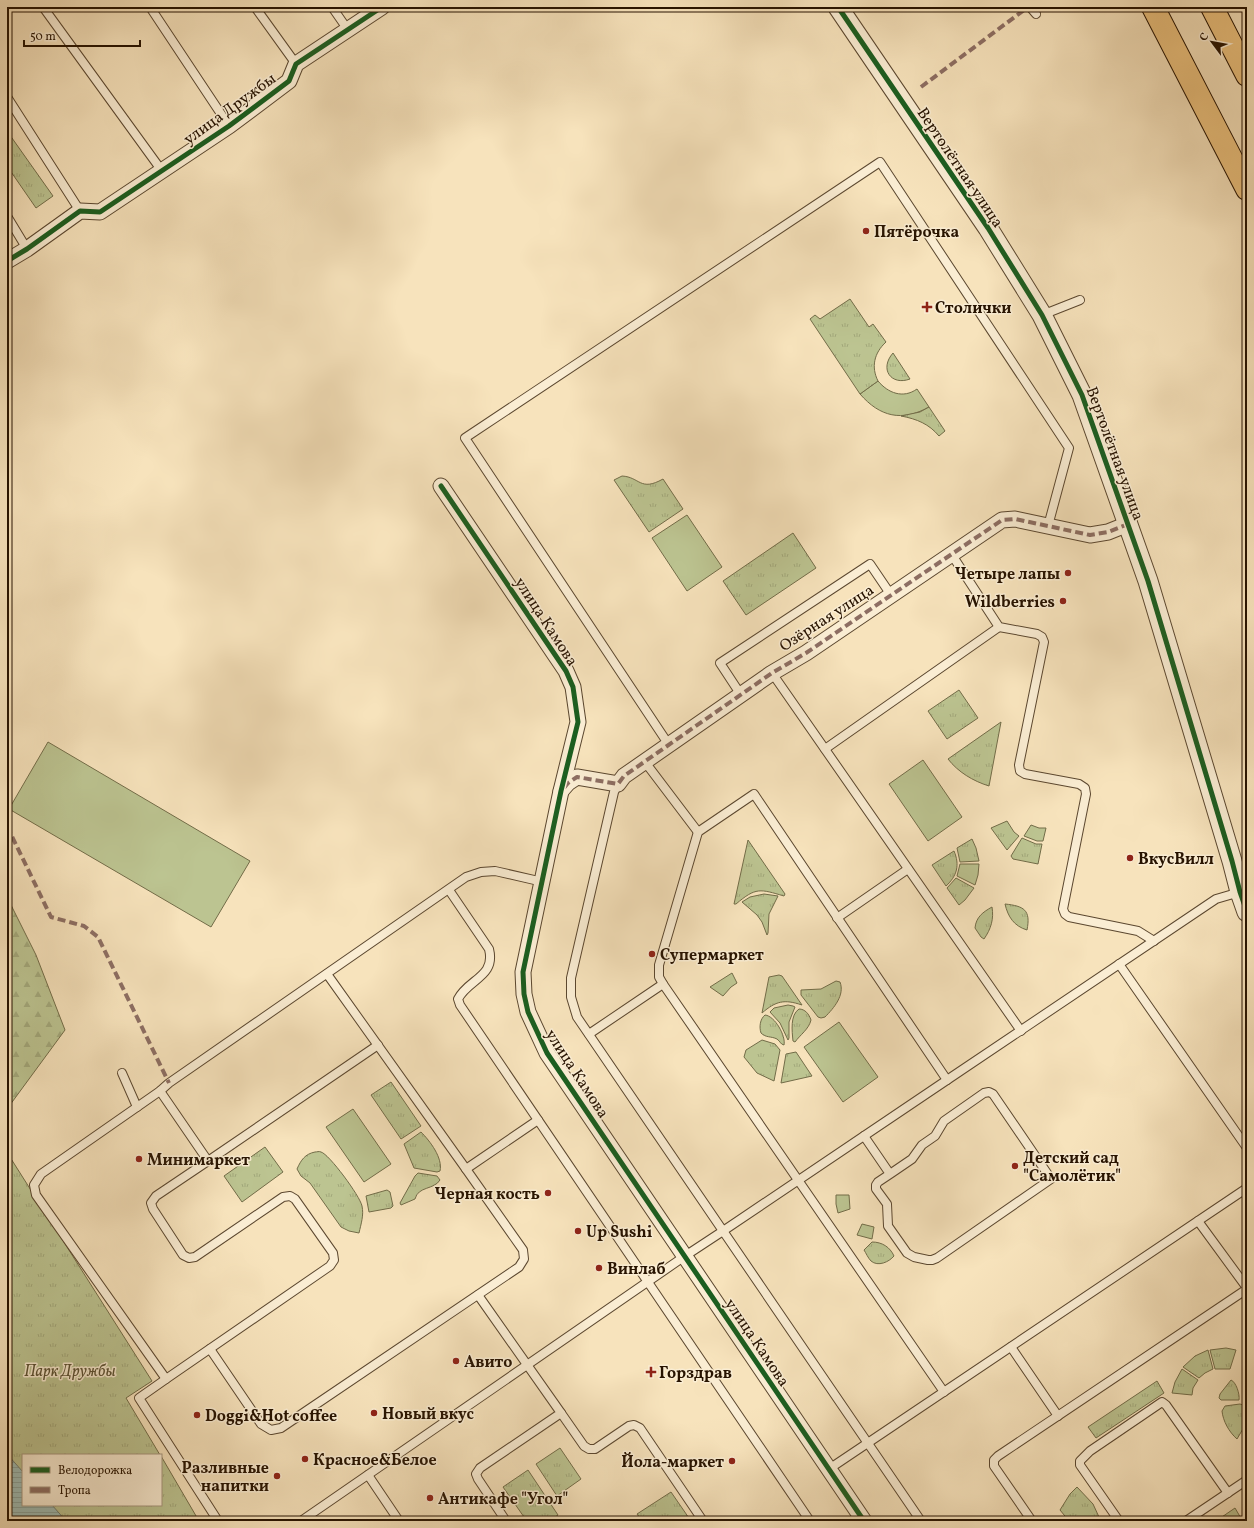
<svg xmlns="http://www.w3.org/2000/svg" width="1254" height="1528" viewBox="0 0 1254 1528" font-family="Vollkorn,serif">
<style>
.grass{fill:#bcc491;stroke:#726c48}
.forest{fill:url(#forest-firs);stroke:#726c48}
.park{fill:url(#park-tufts);stroke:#726c48}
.water{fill:url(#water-rules);stroke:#6e796d}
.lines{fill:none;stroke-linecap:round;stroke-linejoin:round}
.service-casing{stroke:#5b472f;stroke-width:10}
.minor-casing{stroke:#5b472f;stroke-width:17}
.tertiary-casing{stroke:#5b472f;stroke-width:21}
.primary-casing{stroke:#271300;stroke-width:24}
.service{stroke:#faedd3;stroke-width:8}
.minor{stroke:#faedd3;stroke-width:15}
.tertiary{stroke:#faedd3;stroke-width:19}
.primary{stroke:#ecc27e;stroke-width:22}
.quiet{stroke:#8d6e63;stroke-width:4;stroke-dasharray:8 4;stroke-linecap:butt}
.cycleway-casing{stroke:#faedd3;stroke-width:8}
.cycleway{stroke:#1b5e20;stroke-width:5}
.poi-dot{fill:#8f2418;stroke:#faedd3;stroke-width:1.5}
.labels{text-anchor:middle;stroke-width:3;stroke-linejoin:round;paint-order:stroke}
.street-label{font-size:16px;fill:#271300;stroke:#faedd3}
.poi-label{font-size:16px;font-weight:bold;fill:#271300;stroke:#faedd3;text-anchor:start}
.park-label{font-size:16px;font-style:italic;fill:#5b5133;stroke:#faedd3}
</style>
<defs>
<pattern id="forest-firs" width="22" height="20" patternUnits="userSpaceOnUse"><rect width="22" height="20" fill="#bcc491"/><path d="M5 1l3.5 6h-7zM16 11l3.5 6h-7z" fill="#a2a87b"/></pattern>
<pattern id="park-tufts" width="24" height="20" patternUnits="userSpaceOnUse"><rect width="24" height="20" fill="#bcc491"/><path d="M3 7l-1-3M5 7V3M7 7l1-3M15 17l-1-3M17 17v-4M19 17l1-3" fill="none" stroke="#a2a87b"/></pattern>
<pattern id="water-rules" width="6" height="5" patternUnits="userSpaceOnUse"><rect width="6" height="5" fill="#9ebdb6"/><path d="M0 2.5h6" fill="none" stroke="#88a29b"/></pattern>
</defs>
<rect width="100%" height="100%" fill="#f7e3bc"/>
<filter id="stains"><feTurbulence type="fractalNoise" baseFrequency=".005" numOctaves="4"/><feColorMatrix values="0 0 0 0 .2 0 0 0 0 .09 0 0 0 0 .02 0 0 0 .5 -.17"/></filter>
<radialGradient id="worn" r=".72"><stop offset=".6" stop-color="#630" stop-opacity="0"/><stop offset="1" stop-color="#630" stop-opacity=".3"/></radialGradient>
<g class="grass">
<path d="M878,381c10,12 25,18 39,8l12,18c-27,15 -49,10 -69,-13z"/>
<polygon points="687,515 722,567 687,591 652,538"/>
<polygon points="48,742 250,861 211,927 9,809"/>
<polygon points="923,760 962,817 928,841 889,784"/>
<polygon points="1031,825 1039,828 1046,828 1043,841 1037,841 1024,836"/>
<polygon points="960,864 979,864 978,875 975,885 957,876"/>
<polygon points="732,973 737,983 731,987 723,996 710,987"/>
<polygon points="839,1022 878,1077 843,1102 804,1047"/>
<polygon points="353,1109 391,1164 364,1182 326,1127"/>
<polygon points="836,1195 849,1195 850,1209 838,1213 836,1204"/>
<polygon points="862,1224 874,1227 872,1239 857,1235"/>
<polygon points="1235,1508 1242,1520 1240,1521 1216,1521"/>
</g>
<polygon class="forest" points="7,897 36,955 65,1030 7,1109"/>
<g class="park">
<polygon points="7,131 53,196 36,208 7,166"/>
<path d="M850,299l19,28 4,-3 13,18c-12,11 -15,25 -8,39l-18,13 -50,-75 5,-4 5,4z"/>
<path d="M893,353l17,26c-19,7 -31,-10 -17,-26z"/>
<path d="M929,407l16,24 -6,5c-10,-12 -22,-17 -38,-20l19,-4z"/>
<path d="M622,476c18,1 18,16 41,3l20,30 -34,23 -35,-52z"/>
<polygon points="793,533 816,568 746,615 723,581"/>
<polygon points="959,690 978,718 947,739 928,711"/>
<path d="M1001,722l-12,64c-16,-5 -31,-14 -41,-27z"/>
<polygon points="1007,821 1014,832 1019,836 1007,850 991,828"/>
<polygon points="1022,838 1036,844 1042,844 1038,864 1013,859 1011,856"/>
<polygon points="972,839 976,848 979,861 960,862 957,848"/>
<path d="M748,840l37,54 -1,2c-24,-7 -28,-9 -48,8h-2z"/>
<path d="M954,851c6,14 3,25 -8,35l-14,-21z"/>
<polygon points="956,878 974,888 965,900 959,905 947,888"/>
<polygon points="764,894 778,896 769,914 768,933 767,935 762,922 757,915 742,902 750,897"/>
<path d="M1005,904c19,2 26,6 22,26 -13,-4 -19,-13 -22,-26z"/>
<path d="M992,907c2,12 -1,22 -8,32l-3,-2 -6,-9c1,-11 8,-16 17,-21z"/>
<path d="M779,975l3,1 20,29c-18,-6 -26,-4 -40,8l7,-36z"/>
<path d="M836,981l4,1c5,13 -6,26 -15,35l-4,1 -3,-1 -17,-22v-5l20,-1z"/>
<polygon points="788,1005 793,1006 795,1007 789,1022 789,1038 788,1040 780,1023 770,1012 774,1008"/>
<path d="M799,1009c6,0 10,5 12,11 -2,9 -11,15 -16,22l-2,-1c-1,-10 -3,-26 6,-32z"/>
<path d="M765,1015c10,1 21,21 19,30 -4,-1 -3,-3 -7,-6 -6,-3 -11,-1 -16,-6 -2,-6 -1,-14 4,-18z"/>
<polygon points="762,1040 775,1044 780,1050 774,1081 757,1073 744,1057 746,1050"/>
<polygon points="796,1052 812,1076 781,1083 786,1054"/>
<polygon points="391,1082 421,1126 401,1139 371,1095"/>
<path d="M421,1132c9,9 22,26 19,39l-3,1 -23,-4 -10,-24z"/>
<polygon points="265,1147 283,1172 242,1202 224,1176"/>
<path d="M315,1152c2,0 4,-1 6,0 8,2 39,44 41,54 2,9 -1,18 -3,27l-10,-2 -8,-4 -31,-44 -9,-7 -4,-7c4,-9 8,-15 18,-17z"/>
<polygon points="7,1154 8,1154 152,1381 126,1398 160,1455 23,1455 23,1505 161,1505 161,1456 199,1521 7,1521"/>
<path d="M418,1173l19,3 3,4c-6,10 -22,6 -25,19l-14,6 -1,-2 15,-27z"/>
<polygon points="387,1190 390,1192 393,1206 391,1208 369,1212 366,1196"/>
<path d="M872,1242c10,0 18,5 22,14 -5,6 -16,11 -23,5 -3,-3 -5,-8 -7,-11z"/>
<polygon points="1226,1348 1236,1350 1230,1369 1215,1369 1210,1350"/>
<polygon points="1208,1350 1213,1369 1205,1373 1199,1378 1183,1367 1195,1356"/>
<polygon points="1182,1369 1198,1380 1193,1388 1192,1395 1172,1393 1175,1382"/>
<path d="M1231,1380c5,2 9,14 8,20h-18l-2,-2 1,-4z"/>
<polygon points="1157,1381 1164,1393 1096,1438 1088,1427"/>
<path d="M1240,1404l3,1 4,5v12l-10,17c-8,-7 -14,-18 -15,-28l3,-5z"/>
<polygon points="560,1448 581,1479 557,1496 536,1464"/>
<polygon points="528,1470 558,1515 552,1519 524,1517 503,1487"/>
<polygon points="1077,1487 1093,1504 1099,1517 1087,1521 1069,1521 1060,1510 1070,1494"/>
<polygon points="671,1492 691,1521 642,1521 637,1514"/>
</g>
<polygon class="water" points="7,1454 23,1472 23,1505 52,1505 66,1521 7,1521"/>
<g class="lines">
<defs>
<g id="service">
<polyline points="43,7 162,171"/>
<polyline points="150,7 229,126"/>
<polyline points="255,7 296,64"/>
<polyline points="332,7 348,30"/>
<polyline points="1030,7 1036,14"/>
<polyline points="7,97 80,211"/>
<polyline points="7,216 27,249"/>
<polyline points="1042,315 1080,300"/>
<polyline points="952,555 999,627 1037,634 1042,637 1044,642 1019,765 1020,771 1025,774 1079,784 1085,788 1086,794 1063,909 1065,914 1069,917 1138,931 1154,941"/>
<polyline points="772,673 1021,1031"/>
<polyline points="741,695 720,663 870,564 891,595"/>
<polyline points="669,745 465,438 880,162 1069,448 1048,526"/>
<polyline points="825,749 999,627"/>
<polyline points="645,762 698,832"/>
<polyline points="618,784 614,792 571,978 571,997 577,1017 921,1521"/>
<path d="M449,890l40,59c7,28 -21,30 -31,50l2,6 350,516"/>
<polyline points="837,918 908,869"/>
<polyline points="1119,964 1247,1148"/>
<polyline points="327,974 466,1169 538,1120"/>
<polyline points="589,1034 663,984 944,1392"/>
<polyline points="122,1073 137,1107"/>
<polyline points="947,1080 1216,899 1240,892"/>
<polyline points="160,1091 208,1161 378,1045"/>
<polyline points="864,1136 890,1174 878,1182 876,1185 876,1189 887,1204 888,1226 907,1253 914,1257 928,1260 932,1260 937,1258 1051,1179 993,1094 989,1092 984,1093 944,1121 935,1136 922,1145 912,1159 890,1174"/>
<polyline points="208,1161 156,1196 151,1203 153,1209 183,1255 189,1258 195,1257 283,1197 290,1196 295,1199 333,1253 334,1260 330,1266 166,1379 36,1195 34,1185 41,1174 160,1091 169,1083 466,877 481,872 495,871 543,882"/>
<polyline points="1198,1221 1247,1288"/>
<polyline points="478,1295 561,1413 480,1468 476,1474 478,1479 506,1521"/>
<polyline points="1011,1347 1058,1416"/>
<polyline points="210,1349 261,1424 271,1430 281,1428 519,1267 524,1259 523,1250 466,1169"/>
<polyline points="166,1379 139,1398 218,1521"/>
<polyline points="561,1413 584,1446 589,1449 595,1449 629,1426 634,1425 640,1428 703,1521"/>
<polyline points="829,1469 1247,1188"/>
<polyline points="368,1475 399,1521"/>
<polyline points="301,1521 685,1256 723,1231 947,1080 754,794 698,832 659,965 659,977 663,984"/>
<polyline points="1032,1521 994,1466 994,1460 998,1456 1247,1289"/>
<polyline points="1119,1521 1080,1465 1080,1461 1090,1451 1162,1402 1166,1405 1228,1493"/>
<polyline points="1186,1521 1247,1480"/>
</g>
<g id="minor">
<polyline points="7,261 27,249 80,211 100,212 229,126 289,81 296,64 382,7"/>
<polyline points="441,486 566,671 573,687 578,722 561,791 523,972 524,994 528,1012 547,1053 864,1521"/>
<polyline points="561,791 568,783 577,777 618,784 624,776 772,673 806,653 1002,520 1015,519 1090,535 1108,532 1128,524"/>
</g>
<polyline id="tertiary" points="838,7 988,228 1042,315 1082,395 1148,581 1232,861 1240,892 1247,912"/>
<g id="primary">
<polyline points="1153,7 1247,189"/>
<polyline points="1212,7 1247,75"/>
</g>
</defs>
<use href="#service" class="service-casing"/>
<use href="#minor" class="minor-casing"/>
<use href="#tertiary" class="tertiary-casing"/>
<use href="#primary" class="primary-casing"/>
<use href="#service" class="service"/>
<use href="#minor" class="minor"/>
<use href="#tertiary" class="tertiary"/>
<use href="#primary" class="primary"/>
<g class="quiet">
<polyline points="921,87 1028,7"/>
<polyline points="564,788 568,783 577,777 618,784 624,776 772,673 806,653 1002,520 1015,519 1090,535 1108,532 1128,524"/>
<polyline points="7,826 51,917 84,926 98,937 169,1083"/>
</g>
<defs>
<g id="cycleway">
<polyline points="838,7 988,228 1042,315 1082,395 1148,581 1232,861 1240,892 1247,912"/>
<polyline points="7,261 27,249 80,211 100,212 229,126 289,81 296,64 382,7"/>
<polyline points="441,486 566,671 573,687 578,722 561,791 523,972 524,994 528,1012 547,1053 864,1521"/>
</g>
</defs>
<use href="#cycleway" class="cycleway-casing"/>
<use href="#cycleway" class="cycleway"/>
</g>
<g class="poi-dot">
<circle cx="866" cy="231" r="4"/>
<path d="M925 301h4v4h4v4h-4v4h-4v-4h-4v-4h4z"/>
<circle cx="1068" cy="573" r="4"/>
<circle cx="1063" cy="601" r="4"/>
<circle cx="1130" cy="858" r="4"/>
<circle cx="652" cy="954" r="4"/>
<circle cx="139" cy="1159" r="4"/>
<circle cx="1015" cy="1166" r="4"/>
<circle cx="548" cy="1193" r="4"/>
<circle cx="578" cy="1231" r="4"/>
<circle cx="599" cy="1268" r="4"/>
<circle cx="456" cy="1361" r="4"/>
<path d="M649 1366h4v4h4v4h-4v4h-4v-4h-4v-4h4z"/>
<circle cx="374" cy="1413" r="4"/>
<circle cx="197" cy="1415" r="4"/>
<circle cx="305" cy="1459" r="4"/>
<circle cx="732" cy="1461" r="4"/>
<circle cx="277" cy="1476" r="4"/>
<circle cx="430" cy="1498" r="4"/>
</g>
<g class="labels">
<g class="street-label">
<text transform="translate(229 108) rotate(-36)" y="6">улица Дружбы</text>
<text transform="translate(961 167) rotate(56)" y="6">Вертолётная улица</text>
<text transform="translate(1116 453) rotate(70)" y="6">Вертолётная улица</text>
<text transform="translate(826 617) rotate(-33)" y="6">Озёрная улица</text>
<text transform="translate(547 621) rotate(57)" y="6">улица Камова</text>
<text transform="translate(578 1073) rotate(57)" y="6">улица Камова</text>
<text transform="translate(758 1342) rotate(56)" y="6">улица Камова</text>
</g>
<g class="poi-label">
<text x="874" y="237">Пятёрочка</text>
<text x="935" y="313">Столички</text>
<text x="1060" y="579" text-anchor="end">Четыре лапы</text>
<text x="1055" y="607" text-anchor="end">Wildberries</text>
<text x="1138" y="864">ВкусВилл</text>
<text x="660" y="960">Супермаркет</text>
<text x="1023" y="1163">Детский сад<tspan x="1023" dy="18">"Самолётик"</tspan></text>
<text x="147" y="1165">Минимаркет</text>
<text x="540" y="1199" text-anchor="end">Черная кость</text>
<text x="586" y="1237">Up Sushi</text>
<text x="607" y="1274">Винлаб</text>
<text x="464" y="1367">Авито</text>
<text x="659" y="1378">Горздрав</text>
<text x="382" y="1419">Новый вкус</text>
<text x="205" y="1421">Doggi&amp;Hot coffee</text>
<text x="313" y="1465">Красное&amp;Белое</text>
<text x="724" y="1467" text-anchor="end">Йола-маркет</text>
<text x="269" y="1473" text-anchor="end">Разливные<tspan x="269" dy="18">напитки</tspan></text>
<text x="438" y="1504">Антикафе "Угол"</text>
</g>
<g class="park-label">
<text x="70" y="1376">Парк Дружбы</text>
</g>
</g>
<rect width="1254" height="1528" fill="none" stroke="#f7e3bc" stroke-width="24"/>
<rect x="8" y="8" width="1238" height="1512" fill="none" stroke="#271300" stroke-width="2"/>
<rect x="12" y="12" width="1230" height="1504" fill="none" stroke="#271300"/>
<rect x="22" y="1454" width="140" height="52" fill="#faedd3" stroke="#a6967f"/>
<rect x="30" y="1467" width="20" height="6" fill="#1b5e20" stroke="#a6967f"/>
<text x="58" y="1474" font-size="12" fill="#271300">Велодорожка</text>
<rect x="30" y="1487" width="20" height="6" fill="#8d6e63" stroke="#a6967f"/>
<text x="58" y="1494" font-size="12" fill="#271300">Тропа</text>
<g transform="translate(1212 42) rotate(302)" stroke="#faedd3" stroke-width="3" paint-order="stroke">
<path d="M0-3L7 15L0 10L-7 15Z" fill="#271300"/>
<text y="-6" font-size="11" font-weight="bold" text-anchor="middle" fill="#271300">С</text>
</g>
<path d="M24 40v6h116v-6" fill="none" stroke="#271300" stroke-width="2"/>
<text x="30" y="40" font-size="12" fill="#271300" stroke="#faedd3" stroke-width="3" paint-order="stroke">50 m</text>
<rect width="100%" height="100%" filter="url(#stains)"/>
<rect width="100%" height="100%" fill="url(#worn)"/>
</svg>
